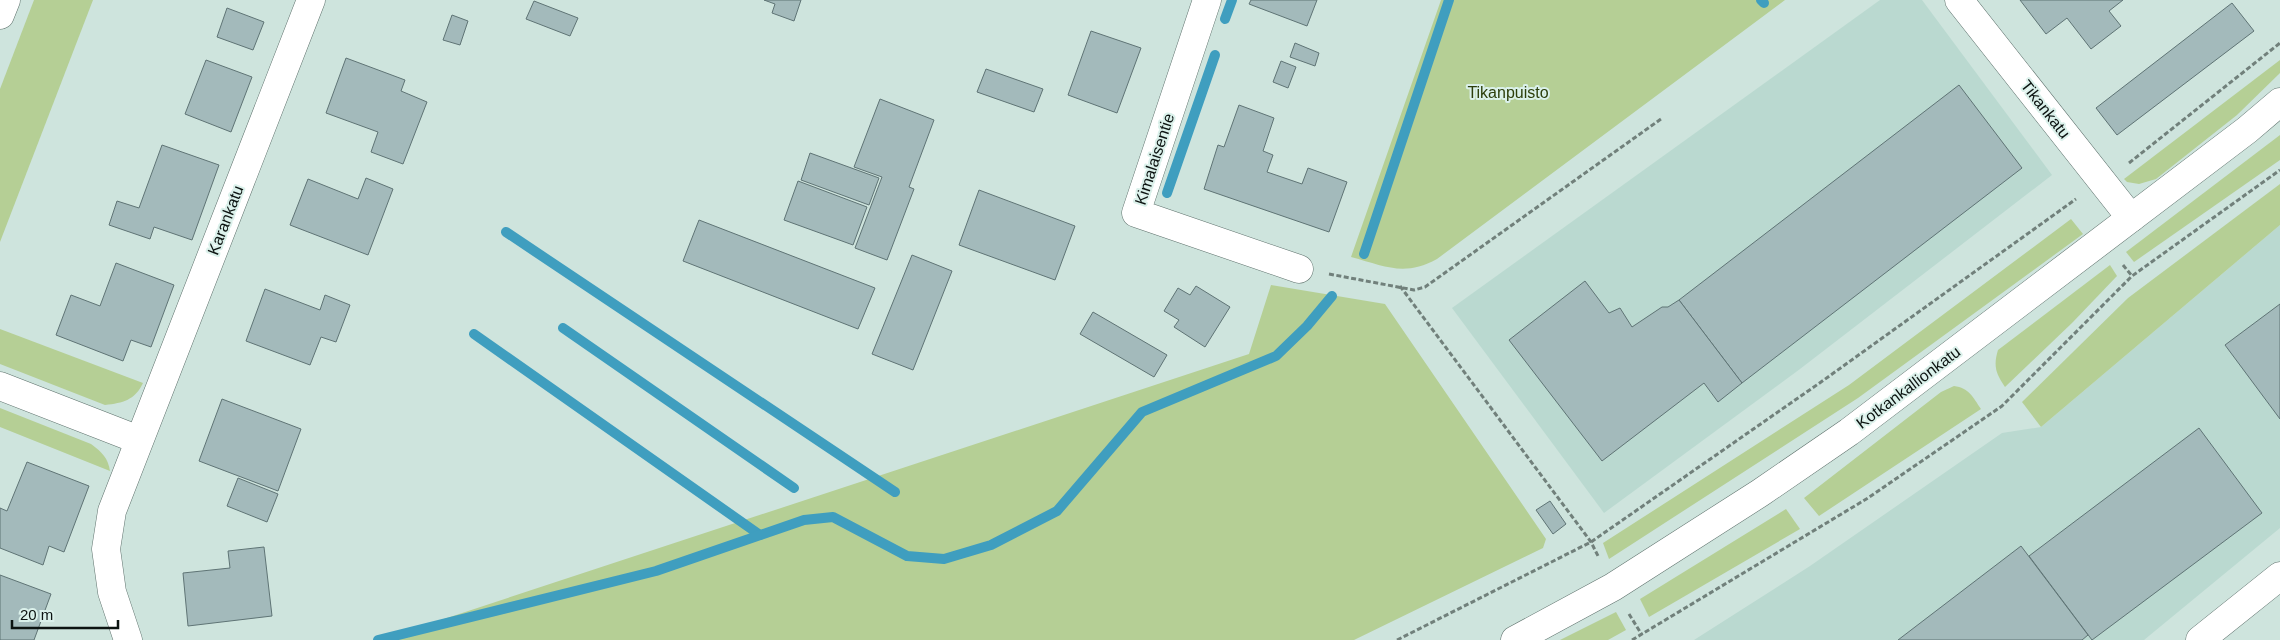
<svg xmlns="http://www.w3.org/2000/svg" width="2280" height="640" viewBox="0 0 2280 640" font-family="Arial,sans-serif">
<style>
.built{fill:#bad9d0}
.green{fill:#b5cf95}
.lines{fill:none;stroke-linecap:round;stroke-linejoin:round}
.stream{stroke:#3f9ebf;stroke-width:10}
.building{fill:#a3babb;stroke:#5f7475}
.minor-casing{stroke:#5e716c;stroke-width:29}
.tertiary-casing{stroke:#5e716c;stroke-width:29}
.path{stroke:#71807b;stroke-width:3;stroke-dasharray:5 2.5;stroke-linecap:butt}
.minor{stroke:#fff;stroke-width:28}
.tertiary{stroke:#fff;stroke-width:28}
.labels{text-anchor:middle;stroke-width:4;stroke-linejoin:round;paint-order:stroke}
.park-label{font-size:16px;fill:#2c3f0b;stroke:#dbf1eb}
.street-label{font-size:16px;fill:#0c1311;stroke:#dbf1eb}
</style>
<rect width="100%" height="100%" fill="#cee4dd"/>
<g class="built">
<polygon points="1880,0 1922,0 2052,175 1800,369 1604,513 1452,308"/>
<polygon points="2280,225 2280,528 2144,640 1694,640 1810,566 2002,433 2041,427"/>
</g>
<g class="green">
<polygon points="34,0 93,0 0,242 0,89"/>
<path d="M1441,0h344l-348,259c-33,18 -52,7 -86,-2z"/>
<polygon points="2280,60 2280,73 2237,115 2156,179 2139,184 2127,182 2124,179"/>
<polygon points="2280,135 2280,160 2134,262 2126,252"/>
<polygon points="2280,184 2280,225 2041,427 2022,402 2128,298"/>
<polygon points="2071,219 2083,234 1858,398 1609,559 1603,543 1849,385"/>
<path d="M2110,265l7,11 -45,47 -67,64c-9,-13 -12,-21 -7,-37z"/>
<polygon points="1271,285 1385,304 1546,539 1543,548 1354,640 380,640 1249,354"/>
<path d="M0,329l143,54c-8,17 -20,20 -38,22l-105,-41z"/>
<path d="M1954,386c15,2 19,11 27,23l-162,107 -15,-18 137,-106z"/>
<path d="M0,408l91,36c11,8 17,14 19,27l-110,-44z"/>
<polygon points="1786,509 1800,529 1649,617 1640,599"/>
<polygon points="1616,612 1626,630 1608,640 1560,640"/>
</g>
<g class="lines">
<g class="stream">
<polyline points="1761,0 1764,3"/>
<polyline points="1225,19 1232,0"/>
<polyline points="1167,193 1215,55"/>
<polyline points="506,232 895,492"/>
<polyline points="1364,254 1449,0"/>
<polyline points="563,328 794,488"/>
<polyline points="474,334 760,535"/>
<polyline points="378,640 656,571 804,520 833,517 907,556 944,559 991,545 1057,511 1142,412 1276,356 1307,326 1332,296"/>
</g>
</g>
<g class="building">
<polygon points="764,0 801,0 794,21 772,13 775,4"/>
<polygon points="1251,0 1317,0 1307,26 1249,4"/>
<polygon points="2020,0 2123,0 2109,11 2121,26 2091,49 2067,18 2046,34"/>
<polygon points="534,1 578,18 570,36 526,19"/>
<polygon points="2232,3 2254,31 2117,135 2096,108"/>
<polygon points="227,8 264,22 253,50 217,37"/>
<polygon points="452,15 468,21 460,45 443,40"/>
<polygon points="1091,31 1141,48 1117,113 1068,95"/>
<polygon points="1295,43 1319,53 1315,66 1290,57"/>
<polygon points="346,58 405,80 401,91 427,102 403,164 371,152 378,132 326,113"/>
<polygon points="206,60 252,77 231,132 185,114"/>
<polygon points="1281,61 1296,67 1288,88 1273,82"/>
<polygon points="986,69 1043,89 1034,112 977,92"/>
<polygon points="1959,85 2022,168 1742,383 1679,300"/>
<polygon points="880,99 934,120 909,187 914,189 887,260 855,248 882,177 854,167"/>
<polygon points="1239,105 1274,118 1263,151 1273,155 1267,172 1302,184 1308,168 1347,182 1329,232 1204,189 1218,145 1224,147"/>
<polygon points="162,145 219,165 192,240 154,227 150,239 109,225 117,201 139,208"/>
<polygon points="810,153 879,178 869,205 801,180"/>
<polygon points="366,178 393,189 368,255 290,225 308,179 358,199"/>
<polygon points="798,181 867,207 853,245 784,220"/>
<polygon points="979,190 1075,226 1055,280 959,245"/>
<polygon points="699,220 875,288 858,329 683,261"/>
<polygon points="912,255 952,271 913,370 872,354"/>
<polygon points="116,263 174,285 151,347 131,340 123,361 56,335 71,295 100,306"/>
<polygon points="1585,281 1609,313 1620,308 1632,327 1662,307 1668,307 1679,300 1742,383 1718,402 1704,383 1602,461 1509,340"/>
<polygon points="1196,286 1230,307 1205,347 1174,327 1179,320 1164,311 1178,288 1190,295"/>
<polygon points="265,289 320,310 325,295 350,305 336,342 321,337 310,365 246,341"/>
<polygon points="2280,304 2280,419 2225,345"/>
<polygon points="1093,312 1167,355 1154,377 1080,334"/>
<polygon points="222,399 301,429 278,491 199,461"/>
<polygon points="2199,428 2262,513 2092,640 2029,556"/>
<polygon points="27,462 89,486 64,552 49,546 43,565 0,548 0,508 7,511"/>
<polygon points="238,478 278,494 267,522 227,506"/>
<polygon points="1550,501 1566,524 1553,534 1536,510"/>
<polygon points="2021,546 2088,635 2082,640 1898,640"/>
<polygon points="264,547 272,616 188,626 183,573 230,568 228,551"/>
<polygon points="0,575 51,594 34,640 0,640"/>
</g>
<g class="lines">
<defs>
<g id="minor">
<polyline points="1207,0 1136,213 1299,269"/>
<polyline points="1959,0 2131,218"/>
<polyline points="0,386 139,440"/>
<polyline points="128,640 112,592 106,549 112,511 311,0"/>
<polyline points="2200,640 2280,576"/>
</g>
<g id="tertiary">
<polyline points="0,15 6,0"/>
<polyline points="1515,640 1613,587 1760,493 1849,432 2247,130 2280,102"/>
</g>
</defs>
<use href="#minor" class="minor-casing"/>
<use href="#tertiary" class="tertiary-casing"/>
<g class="path">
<polyline points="2129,163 2280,43"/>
<polyline points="2123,265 2132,276"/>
<polyline points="1329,274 1414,290 1425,287 1661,119"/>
<polyline points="1400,286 1591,542 1599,558"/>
<polyline points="1629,614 1642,635"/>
<polyline points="1397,640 1591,542 1821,382 2076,199"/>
<polyline points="1632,640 1868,498 2002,406 2132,276 2280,170"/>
</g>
<use href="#minor" class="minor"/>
<use href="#tertiary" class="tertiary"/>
</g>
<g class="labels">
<g class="park-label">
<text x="1508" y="98">Tikanpuisto</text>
</g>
<g class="street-label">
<text transform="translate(2046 109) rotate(52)" y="6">Tikankatu</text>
<text transform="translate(1154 159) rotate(-72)" y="6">Kimalaisentie</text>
<text transform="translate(225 220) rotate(-69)" y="6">Karankatu</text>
<text transform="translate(1908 387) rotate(-37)" y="6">Kotkankallionkatu</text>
</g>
</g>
<path d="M12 620v8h106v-8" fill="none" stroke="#0c1311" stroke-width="2.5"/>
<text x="20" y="620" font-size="15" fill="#0c1311" stroke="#dbf1eb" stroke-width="4" paint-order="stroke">20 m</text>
</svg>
